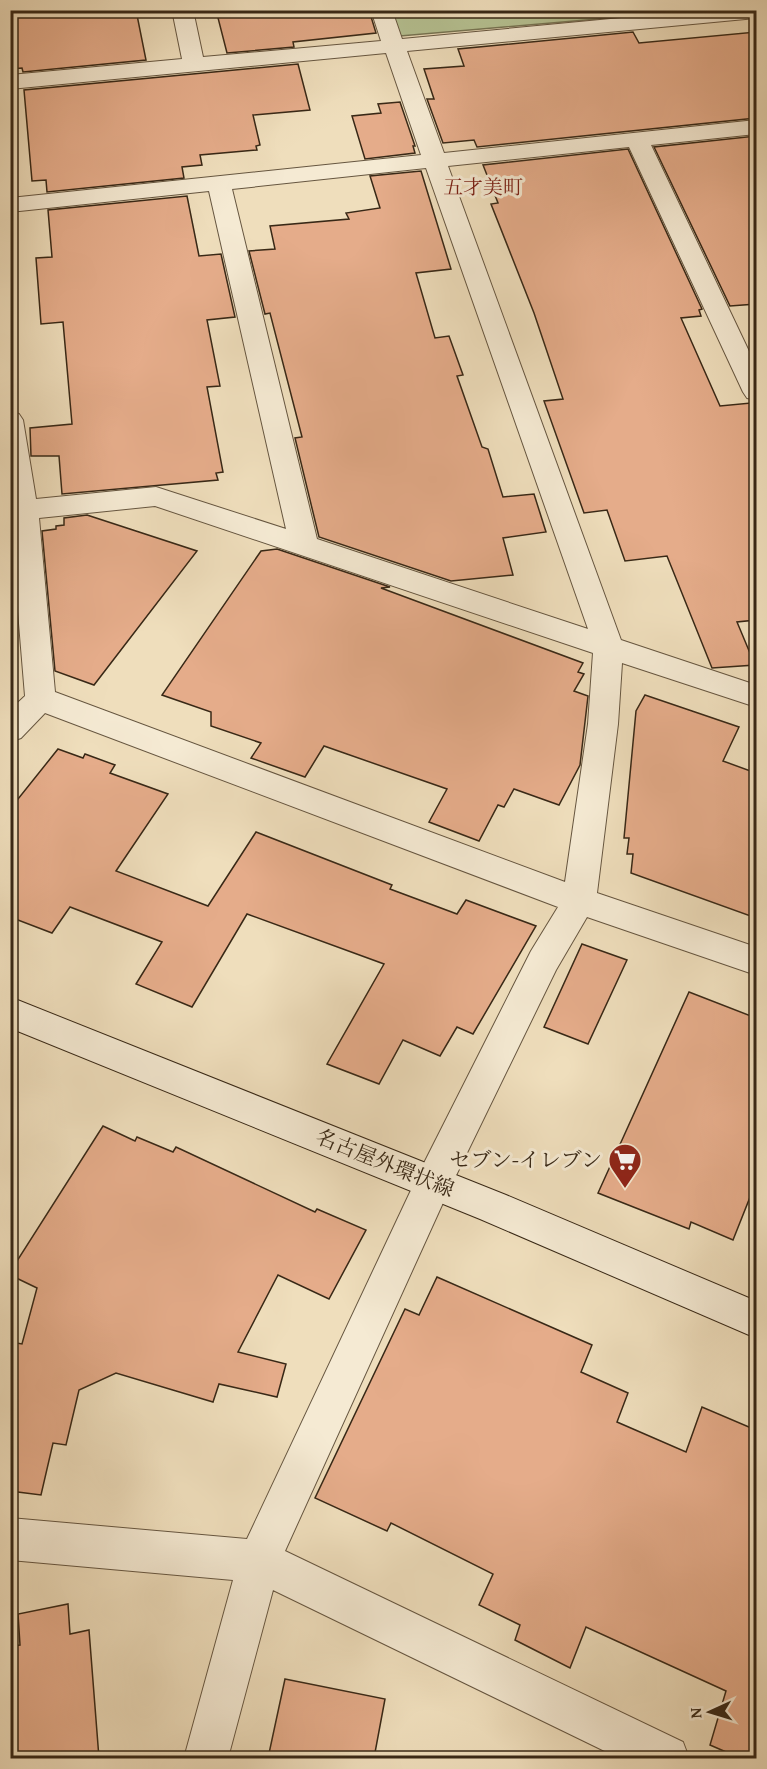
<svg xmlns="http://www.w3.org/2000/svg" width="767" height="1769" viewBox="0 0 767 1769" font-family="'Gentium Book Plus','Noto Serif JP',serif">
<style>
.green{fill:#b6c293;stroke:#777554;stroke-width:1.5}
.building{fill:#e5ac8a;stroke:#382816;stroke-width:1.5}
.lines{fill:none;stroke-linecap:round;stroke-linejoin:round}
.minor-casing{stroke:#665640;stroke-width:2}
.secondary-casing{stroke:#382816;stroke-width:2}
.minor{fill:#f5ead3;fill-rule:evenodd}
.secondary{fill:#f5ead3;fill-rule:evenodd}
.labels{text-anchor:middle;stroke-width:6;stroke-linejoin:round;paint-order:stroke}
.far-quarter-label{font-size:20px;fill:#7a1f14;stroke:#f5ead3}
.poi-label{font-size:21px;fill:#382816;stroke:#f5ead3;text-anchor:end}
.street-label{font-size:21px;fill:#382816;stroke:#f5ead3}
</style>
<rect width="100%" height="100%" fill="#efdebc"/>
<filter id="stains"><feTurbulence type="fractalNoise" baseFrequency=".00333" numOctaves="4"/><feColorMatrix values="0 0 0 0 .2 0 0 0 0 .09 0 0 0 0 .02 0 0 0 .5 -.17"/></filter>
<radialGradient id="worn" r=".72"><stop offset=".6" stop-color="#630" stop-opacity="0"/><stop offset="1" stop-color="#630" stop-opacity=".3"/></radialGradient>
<polygon class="green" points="391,10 689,11 400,36"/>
<g class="building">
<polygon points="10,10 136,10 146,60 23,72 22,68 10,69"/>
<polygon points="252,10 369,10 376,33 293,42 294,47 227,53 217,14"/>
<polygon points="633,32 639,43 756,32 756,118 477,147 474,140 443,143 427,99 434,99 424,69 464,66 458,49"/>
<polygon points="298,64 310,110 253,115 260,145 256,146 257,150 200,155 202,165 182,167 184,178 47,192 46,180 32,181 24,90"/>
<polygon points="400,102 415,146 413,146 415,153 365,159 352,116 381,113 378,104"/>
<polygon points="756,136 756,304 730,306 654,147"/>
<polygon points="628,149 702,309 699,310 701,316 681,318 720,406 751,403 756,416 756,620 737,622 755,665 712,668 667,556 625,561 607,510 584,513 544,401 563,399 534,313 491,204 498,203 483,165"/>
<polygon points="421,171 451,269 416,273 435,338 449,336 463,375 457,376 482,447 488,449 503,497 534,494 546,532 503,538 513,575 451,581 319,537 295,438 302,437 270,313 265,314 249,251 275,249 270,226 349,219 346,213 380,208 370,176"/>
<polygon points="187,196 199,256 221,254 235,317 207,320 220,386 207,387 223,472 216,473 218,480 62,494 59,456 31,456 30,428 72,424 63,322 41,324 36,258 52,257 48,210"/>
<polygon points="87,515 197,551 94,685 55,671 42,531 56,529 56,526 64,525 64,518"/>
<polygon points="277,549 390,587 381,588 583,663 578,672 584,674 574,691 588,696 580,765 559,805 514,789 504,807 498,805 479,841 429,822 447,789 324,746 305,777 251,758 261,743 211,726 211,712 162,695 261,551"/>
<polygon points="645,695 739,727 723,761 756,773 756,918 631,873 633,854 627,854 629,838 624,838 636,711"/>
<polygon points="58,749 83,758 85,754 115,765 110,773 168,794 116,871 208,906 256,832 392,885 390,889 457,914 466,900 536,926 473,1034 457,1027 440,1056 403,1040 379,1084 327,1064 384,964 247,914 192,1007 136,984 162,942 70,907 52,933 10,917 10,809"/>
<polygon points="582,944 627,960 588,1044 544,1027"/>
<polygon points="689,992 756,1018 756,1182 733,1240 691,1222 689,1229 598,1193"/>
<polygon points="103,1126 135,1141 137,1137 173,1152 176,1147 315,1212 317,1209 366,1230 329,1299 278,1275 238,1352 286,1364 277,1397 219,1384 213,1402 116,1373 79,1390 66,1445 53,1443 41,1495 10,1491 10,1342 22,1344 37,1288 10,1275 10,1272"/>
<polygon points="437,1277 592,1345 581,1372 628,1393 617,1422 686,1452 702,1407 756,1430 756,1758 740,1758 710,1745 726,1691 586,1627 570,1668 515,1640 520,1625 479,1605 493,1574 391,1523 387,1531 315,1498 405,1309 419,1315"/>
<polygon points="68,1604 70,1634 89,1630 99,1758 10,1758 10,1646 20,1645 18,1614"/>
<polygon points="285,1679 385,1699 374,1758 268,1758"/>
</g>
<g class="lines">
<defs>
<path id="minor" d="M172,10h21l10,47 178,-16 -10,-31h21l10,29 303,-29h51v8l-349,33 37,102 312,-33v14l-105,11 105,221v34l-9,-2 -4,-6 -114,-245 -181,19 173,474 135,45v22l-134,-44 -4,61 -21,169 159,54v28l-169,-58 -31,53 -109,224 -162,357 398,191 6,16h-70l-346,-168 -45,168h-44l49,-178 -223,-20v-42l237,21 173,-368 111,-220 27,-44 -513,-194 -24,25 -11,4v-32l15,-14 -15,-181v-104l9,3 4,6 13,79 120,-12 130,42 -77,-338 -199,21v-14l411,-43 -35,-102 -376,36v-14l172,-16zM426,168l162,461 -271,-90 -85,-350zM155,506l438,147 -5,71 -23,158 -510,-190 -16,-174z"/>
<polygon id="secondary" points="10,997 506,1195 756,1301 756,1338 480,1219 10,1028"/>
</defs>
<use href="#minor" class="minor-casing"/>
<use href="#secondary" class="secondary-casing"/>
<use href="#minor" class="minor"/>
<use href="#secondary" class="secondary"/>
</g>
<defs>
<symbol id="supermarket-pin" viewBox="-11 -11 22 30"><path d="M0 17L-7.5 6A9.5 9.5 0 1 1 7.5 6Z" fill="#8f2418" stroke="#f5ead3"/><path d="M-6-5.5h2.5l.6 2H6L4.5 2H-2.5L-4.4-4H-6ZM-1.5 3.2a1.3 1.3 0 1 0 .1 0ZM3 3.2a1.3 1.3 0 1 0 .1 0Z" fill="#fff"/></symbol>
</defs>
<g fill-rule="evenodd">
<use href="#supermarket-pin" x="606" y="1141" width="38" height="52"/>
</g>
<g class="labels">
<g class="far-quarter-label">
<text x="483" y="194">五才美町</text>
</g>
<g class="poi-label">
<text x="602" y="1167">セブン-イレブン</text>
</g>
<g class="street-label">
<text transform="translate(385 1163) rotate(22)" y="7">名古屋外環状線</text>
</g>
</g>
<rect width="767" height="1769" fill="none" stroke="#efdebc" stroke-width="36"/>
<rect x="12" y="12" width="743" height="1745" fill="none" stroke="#382816" stroke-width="3"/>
<rect x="18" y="18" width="731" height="1733" fill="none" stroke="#382816" stroke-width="1.5"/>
<g transform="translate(710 1712) rotate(266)" stroke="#f5ead3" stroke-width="4.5" paint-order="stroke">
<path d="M0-4.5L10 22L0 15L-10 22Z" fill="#382816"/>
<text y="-9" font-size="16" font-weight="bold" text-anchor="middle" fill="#382816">N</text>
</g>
<rect width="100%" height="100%" filter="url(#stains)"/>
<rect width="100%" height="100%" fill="url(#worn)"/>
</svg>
